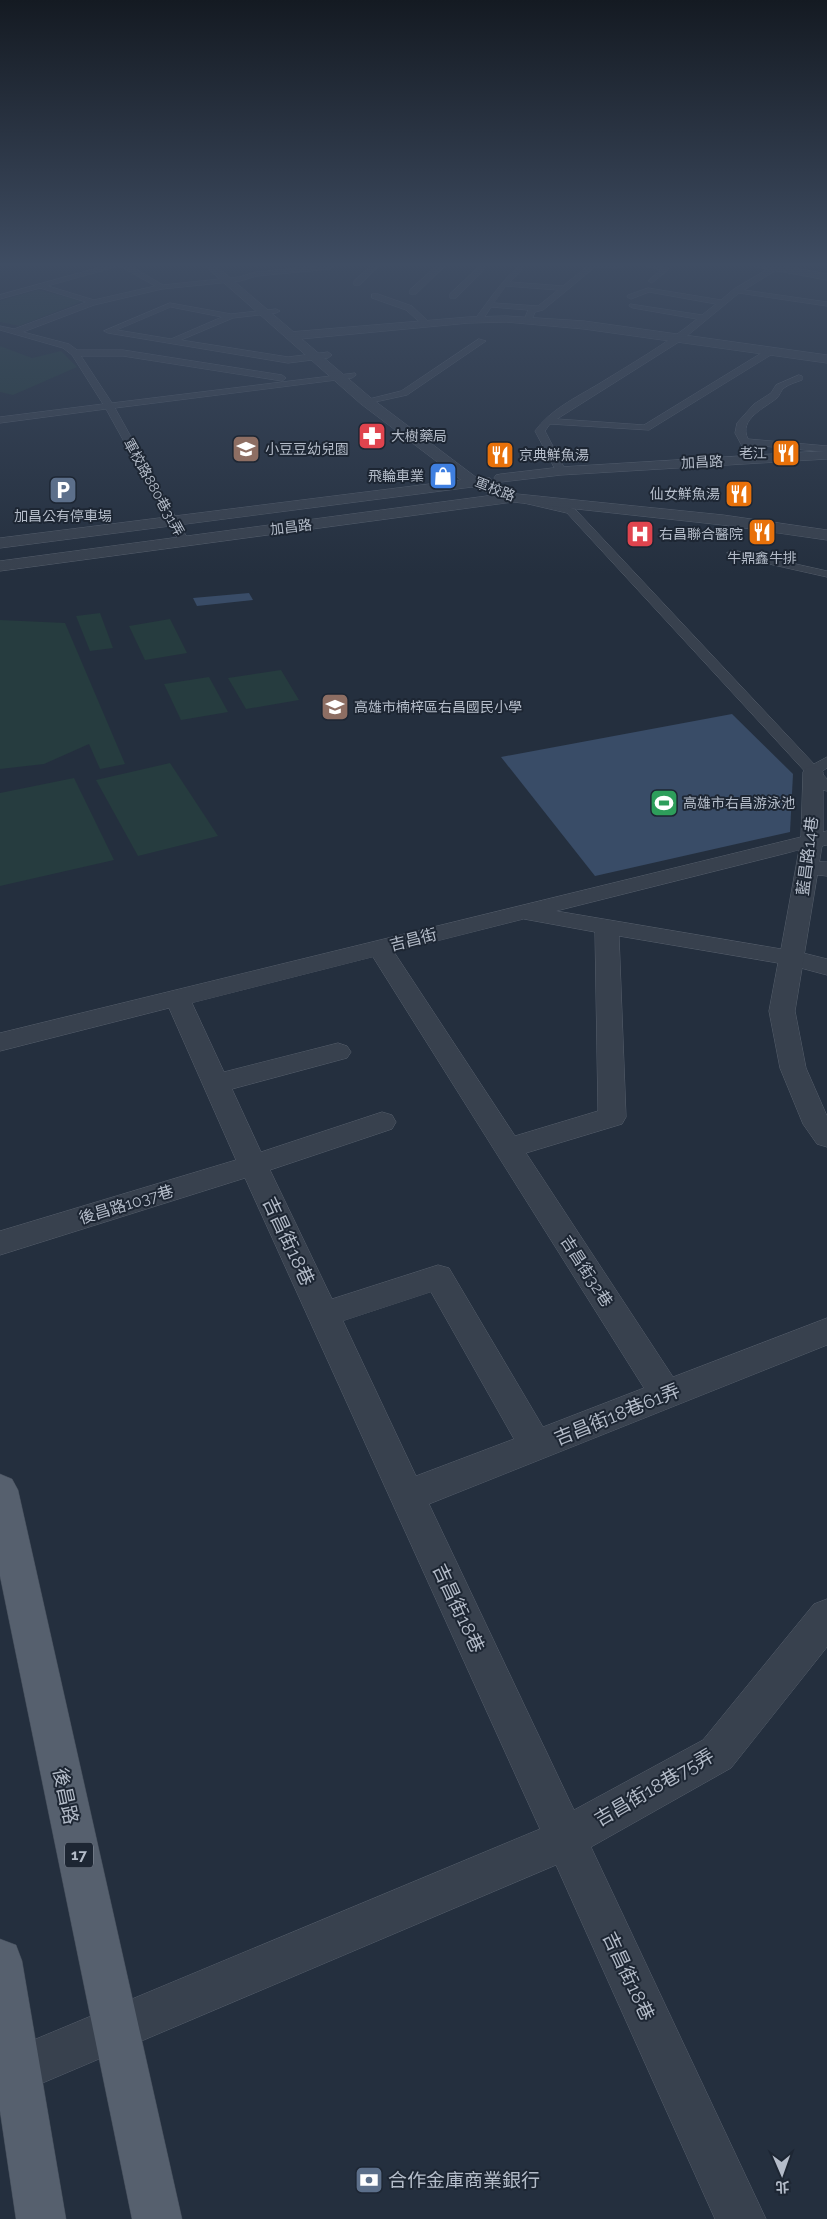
<svg xmlns="http://www.w3.org/2000/svg" width="827" height="2219" viewBox="0 0 827 2219" font-family="Raleway,'Noto Sans TC',sans-serif">
<style>
.green{fill:#263c3f}
.water{fill:#394c67}
.lines{fill:none;stroke-linecap:round;stroke-linejoin:round}
.service-casing{stroke:#565f6c;stroke-width:1}
.pedestrian-casing{stroke:#565f6c;stroke-width:1}
.minor-casing{stroke:#565f6c;stroke-width:1}
.tertiary-casing{stroke:#565f6c;stroke-width:1}
.primary-casing{stroke:#414a57;stroke-width:1}
.service{fill:#38414e;fill-rule:evenodd}
.pedestrian{fill:#38414e;fill-rule:evenodd}
.minor{fill:#38414e;fill-rule:evenodd}
.tertiary{fill:#38414e;fill-rule:evenodd}
.primary{fill:#56606e;fill-rule:evenodd}
.labels{text-anchor:middle;stroke-width:4;stroke-linejoin:round;paint-order:stroke}
.far-poi-label{font-size:14px;fill:#b4bcc9;stroke:#1d2633;text-anchor:start}
.far-street-label{font-size:14px;fill:#b4bcc9;stroke:#1d2633}
.shield{fill:#1d2633;stroke:#878f9c;stroke-width:1}
.shield-label{font-size:15px;font-weight:bold;fill:#b4bcc9}
.street-label{font-size:16px;fill:#b4bcc9;stroke:#1d2633}
.near-street-label{font-size:19px;fill:#b4bcc9;stroke:#1d2633}
.near-poi-label{font-size:19px;fill:#b4bcc9;stroke:#1d2633;text-anchor:start}
</style>
<rect width="100%" height="100%" fill="#242f3e"/>
<g class="green">
<polygon points="38,290 83,301 19,326 0,322 0,301"/>
<polygon points="0,346 32,358 61,351 77,367 13,395 0,392"/>
<polygon points="100,613 113,648 90,651 76,616"/>
<polygon points="170,619 187,653 145,660 129,626"/>
<polygon points="0,620 65,623 125,764 100,769 89,744 44,764 0,769"/>
<polygon points="281,670 299,700 246,709 228,678"/>
<polygon points="209,677 228,712 181,720 164,684"/>
<polygon points="170,763 218,836 138,856 96,780"/>
<polygon points="74,778 114,860 0,886 0,793"/>
</g>
<g class="water">
<polygon points="249,593 253,600 197,606 193,598"/>
<polygon points="732,714 793,774 790,832 595,876 501,757"/>
</g>
<g class="lines">
<defs>
<g id="service">
<path d="M112,264h15l36,21 76,-8 17,-5 74,-7 4,2 -4,2 -73,7 -17,5 -78,8 -68,16 -71,27 46,12 8,6h46l159,25 4,3 -4,3 -159,-25h-42l31,47 243,-30 1,2 -4,3 -237,30 74,133 -1,2h-8l-1,-2 -73,-132 -106,14v-6l103,-13 -31,-49 -9,-7 -63,-18v-4l14,3 72,-27 -46,-14 -40,11v-4zM120,266l35,20 -61,14 -46,-14z"/>
<polygon points="373,264 381,264 360,285 354,285 354,281"/>
<polygon points="439,264 447,264 416,294 410,294 410,290"/>
<polygon points="482,264 490,264 456,298 450,298 450,294"/>
<path d="M520,264h8l-18,18 53,4 27,-22h41l-15,4 -21,-1 -52,43 -8,2 -4,10 -7,-2 4,-10 -37,-3 -9,14h-6l-1,-2c14,-19 27,-38 45,-55zM506,286l52,4 -20,16 -44,-3z"/>
<polygon points="640,264 653,264 669,269 652,283 648,281 660,270"/>
<path d="M775,265l4,2 -1,2 -34,21 83,12v4l-88,-13 -57,47 -125,79 87,6 124,-76h6v4l-125,77 -99,-6 -5,7 21,40 -5,3 -4,-1 -22,-42c15,-21 40,-33 62,-46 34,-21 69,-41 100,-66l-64,-11 -4,-2 1,-2 72,11 14,-11 -67,-12 -18,7 -4,-2 1,-2 20,-7 73,12 13,-11z"/>
<polygon points="372,294 378,294 412,306 431,324 424,326 406,310 372,298"/>
<path d="M170,303l61,11 45,-5 4,2 -4,2 -43,5 -52,22 107,17 40,-5 4,3 -4,3 -40,5 -180,-30 -4,-2zM171,307l51,10 -51,22 -54,-9z"/>
<polygon points="479,339 486,341 407,395 366,404 361,401 401,391"/>
<path d="M799,375l3,1v4c-5,2 -13,4 -18,8 -3,2 -4,7 -7,10 -12,10 -39,21 -29,41l79,7v6l-76,-7 7,14 -2,2h-6l-15,-28 2,-10 17,-19 17,-11 5,-8z"/>
<polygon points="528,498 575,509 814,764 827,757 827,768 821,772 827,779 827,791 822,790 567,513 524,503 523,501"/>
<polygon points="733,550 827,571 827,577 729,555 727,553"/>
</g>
<g id="pedestrian">
<polygon points="807,861 827,862 827,876 799,873 796,868 799,863"/>
<polygon points="791,950 827,959 827,975 782,963 779,958 782,953"/>
</g>
<g id="minor">
<polygon points="751,264 774,264 827,274 827,280 756,267"/>
<polygon points="506,316 584,321 827,355 827,363 584,329 506,322 469,323 290,340 284,336 290,332 469,317"/>
<polygon points="827,451 827,459 561,475 501,482 496,481 494,478 496,475 501,474 561,467"/>
<path d="M813,766l7,2 3,4v60l4,-1v14l-5,1 -27,165 11,57 21,48v31l-10,-3 -14,-20 -23,-56 -11,-57 9,-48 -159,-27 7,181 -4,7 -96,29 147,224 154,-59v27l-398,159 145,306 129,-70 111,-136 13,-5v48l-96,121 -140,79 175,372h-51l-159,-354 -556,236v-47l540,-225 -295,-651 -245,77v-24l236,-71 -67,-152 -169,43v-18l801,-196 2,-65 3,-4zM799,850l-18,99 -225,-38 231,-58zM524,919l71,13 3,179 -83,25 -121,-184zM373,957l271,431 -101,39 -94,-159 -11,-3 -106,34 -62,-129 122,-41 4,-7 -4,-7 -10,-3 -121,40 -29,-63 115,-31 4,-6 -4,-6 -9,-3 -114,29 -32,-69zM431,1292l83,147 -98,37 -73,-155z"/>
</g>
<polygon id="tertiary" points="203,264 214,264 371,398 477,478 490,478 492,481 491,484 517,494 723,515 827,530 827,540 723,525 513,502 0,571 0,561 494,495 472,487 0,548 0,538 461,480 361,404"/>
<g id="primary">
<polygon points="0,1474 12,1479 18,1490 182,2219 132,2219 0,1576"/>
<polygon points="0,1939 16,1945 22,1961 66,2219 16,2219 0,2111"/>
</g>
</defs>
<use href="#service" class="service-casing"/>
<use href="#pedestrian" class="pedestrian-casing"/>
<use href="#minor" class="minor-casing"/>
<use href="#tertiary" class="tertiary-casing"/>
<use href="#primary" class="primary-casing"/>
<use href="#service" class="service"/>
<use href="#pedestrian" class="pedestrian"/>
<use href="#minor" class="minor"/>
<use href="#tertiary" class="tertiary"/>
<use href="#primary" class="primary"/>
</g>
<linearGradient id="sky" x2="0" y2="1"><stop stop-color="#141a22"/><stop offset="0.46" stop-color="#3f4d63"/><stop offset="1" stop-color="#3f4d63" stop-opacity="0"/></linearGradient>
<rect width="827" height="575" fill="url(#sky)"/>
<defs>
<symbol id="pharmacy-square" viewBox="-11 -11 22 22"><rect x="-9" y="-9" width="18" height="18" rx="4" fill="#e0444e" stroke="#1d2633"/><path d="M-2-6h4v4h4v4h-4v4h-4v-4h-4v-4h4Z" fill="#fff"/></symbol>
<symbol id="school-square" viewBox="-11 -11 22 22"><rect x="-9" y="-9" width="18" height="18" rx="4" fill="#8d6e63" stroke="#1d2633"/><path d="M0-5L7-2L0 1L-7-2ZM-4 1L0 2.5L4 1V4Q0 6-4 4Z" fill="#fff"/></symbol>
<symbol id="restaurant-square" viewBox="-11 -11 22 22"><rect x="-9" y="-9" width="18" height="18" rx="4" fill="#e8710a" stroke="#1d2633"/><path d="M-5-6h1v4h1v-4h1v4h1v-4h1v5L-1.5 .5V6h-2V.5L-5-1ZM5-6V6H3V1.5H1.5Q1.5-4 5-6Z" fill="#fff"/></symbol>
<symbol id="shop-square" viewBox="-11 -11 22 22"><rect x="-9" y="-9" width="18" height="18" rx="4" fill="#3f7fe0" stroke="#1d2633"/><path d="M-5-2.5h2.3a2.7 3.5 0 0 1 5.4 0H5L5.5 6h-11ZM-1.5-2.5h3a1.5 2.3 0 0 0-3 0Z" fill="#fff"/></symbol>
<symbol id="parking-square" viewBox="-11 -11 22 22"><rect x="-9" y="-9" width="18" height="18" rx="4" fill="#5c6f8a" stroke="#1d2633"/><path d="M-3.5-5.5H1a3.5 3.5 0 0 1 0 7H-1V5.5H-3.5ZM-1-3.4V-.6H.8a1.4 1.4 0 0 0 0-2.8Z" fill="#fff"/></symbol>
<symbol id="hospital-square" viewBox="-11 -11 22 22"><rect x="-9" y="-9" width="18" height="18" rx="4" fill="#e0444e" stroke="#1d2633"/><path d="M-5-5h3v3.5h4V-5h3V5h-3V1.5h-4V5h-3Z" fill="#fff"/></symbol>
<symbol id="stadium-square" viewBox="-11 -11 22 22"><rect x="-9" y="-9" width="18" height="18" rx="4" fill="#2e9e5b" stroke="#1d2633"/><path d="M0-5a6.5 5 0 1 0 0 10a6.5 5 0 1 0 0-10ZM-3.5-1.8h7v3.6h-7Z" fill="#fff"/></symbol>
<symbol id="bank-square" viewBox="-11 -11 22 22"><rect x="-9" y="-9" width="18" height="18" rx="4" fill="#5c6f8a" stroke="#1d2633"/><path d="M-6-4H6V4H-6ZM0-2.3a2.3 2.3 0 1 0 0 4.6a2.3 2.3 0 1 0 0-4.6Z" fill="#fff"/></symbol>
</defs>
<g fill-rule="evenodd">
<use href="#pharmacy-square" x="356" y="420" width="32" height="32"/>
<use href="#school-square" x="230" y="433" width="32" height="32"/>
<use href="#restaurant-square" x="770" y="437" width="32" height="32"/>
<use href="#restaurant-square" x="484" y="439" width="32" height="32"/>
<use href="#shop-square" x="427" y="460" width="32" height="32"/>
<use href="#parking-square" x="47" y="474" width="32" height="32"/>
<use href="#restaurant-square" x="723" y="478" width="32" height="32"/>
<use href="#restaurant-square" x="746" y="516" width="32" height="32"/>
<use href="#hospital-square" x="624" y="518" width="32" height="32"/>
<use href="#school-square" x="319" y="691" width="32" height="32"/>
<use href="#stadium-square" x="648" y="787" width="32" height="32"/>
<use href="#bank-square" x="353" y="2164" width="32" height="32"/>
</g>
<g class="labels">
<g class="far-poi-label">
<text x="391" y="441">大樹藥局</text>
<text x="265" y="454">小豆豆幼兒園</text>
<text x="767" y="458" text-anchor="end">老江</text>
<text x="519" y="460">京典鮮魚湯</text>
<text x="424" y="481" text-anchor="end">飛輪車業</text>
<text x="720" y="499" text-anchor="end">仙女鮮魚湯</text>
<text x="63" y="521" text-anchor="middle">加昌公有停車場</text>
<text x="659" y="539">右昌聯合醫院</text>
<text x="762" y="563" text-anchor="middle">牛鼎鑫牛排</text>
<text x="354" y="712">高雄市楠梓區右昌國民小學</text>
<text x="683" y="808">高雄市右昌游泳池</text>
</g>
<g class="far-street-label">
<text transform="translate(702 462) rotate(-3)" y="5">加昌路</text>
<text transform="translate(154 487) rotate(61)" y="5">軍校路880巷31弄</text>
<text transform="translate(495 489) rotate(21)" y="5">軍校路</text>
<text transform="translate(291 527) rotate(-7)" y="5">加昌路</text>
</g>
<rect class="shield" x="65" y="1842.5" width="28" height="25" rx="4"/>
<g class="shield-label">
<text x="79" y="1860">17</text>
</g>
<g class="street-label">
<text transform="translate(807 856) rotate(-83)" y="6">藍昌路14巷</text>
<text transform="translate(413 939) rotate(-14)" y="6">吉昌街</text>
<text transform="translate(126 1204) rotate(-17)" y="6">後昌路1037巷</text>
<text transform="translate(587 1271) rotate(57)" y="6">吉昌街32巷</text>
</g>
<g class="near-street-label">
<text transform="translate(289 1241) rotate(65)" y="7">吉昌街18巷</text>
<text transform="translate(617 1414) rotate(-22)" y="7">吉昌街18巷61弄</text>
<text transform="translate(459 1608) rotate(65)" y="7">吉昌街18巷</text>
<text transform="translate(654 1787) rotate(-30)" y="7">吉昌街18巷75弄</text>
<text transform="translate(66 1796) rotate(78)" y="7">後昌路</text>
<text transform="translate(629 1976) rotate(65)" y="7">吉昌街18巷</text>
</g>
<g class="near-poi-label">
<text x="388" y="2187">合作金庫商業銀行</text>
</g>
</g>
<g transform="translate(782 2174) rotate(178)" stroke="#1d2633" stroke-width="4" paint-order="stroke">
<path d="M0-4L9 19L0 12L-9 19Z" fill="#b4bcc9"/>
<text y="-8" font-size="14" font-weight="bold" text-anchor="middle" fill="#b4bcc9">北</text>
</g>
</svg>
